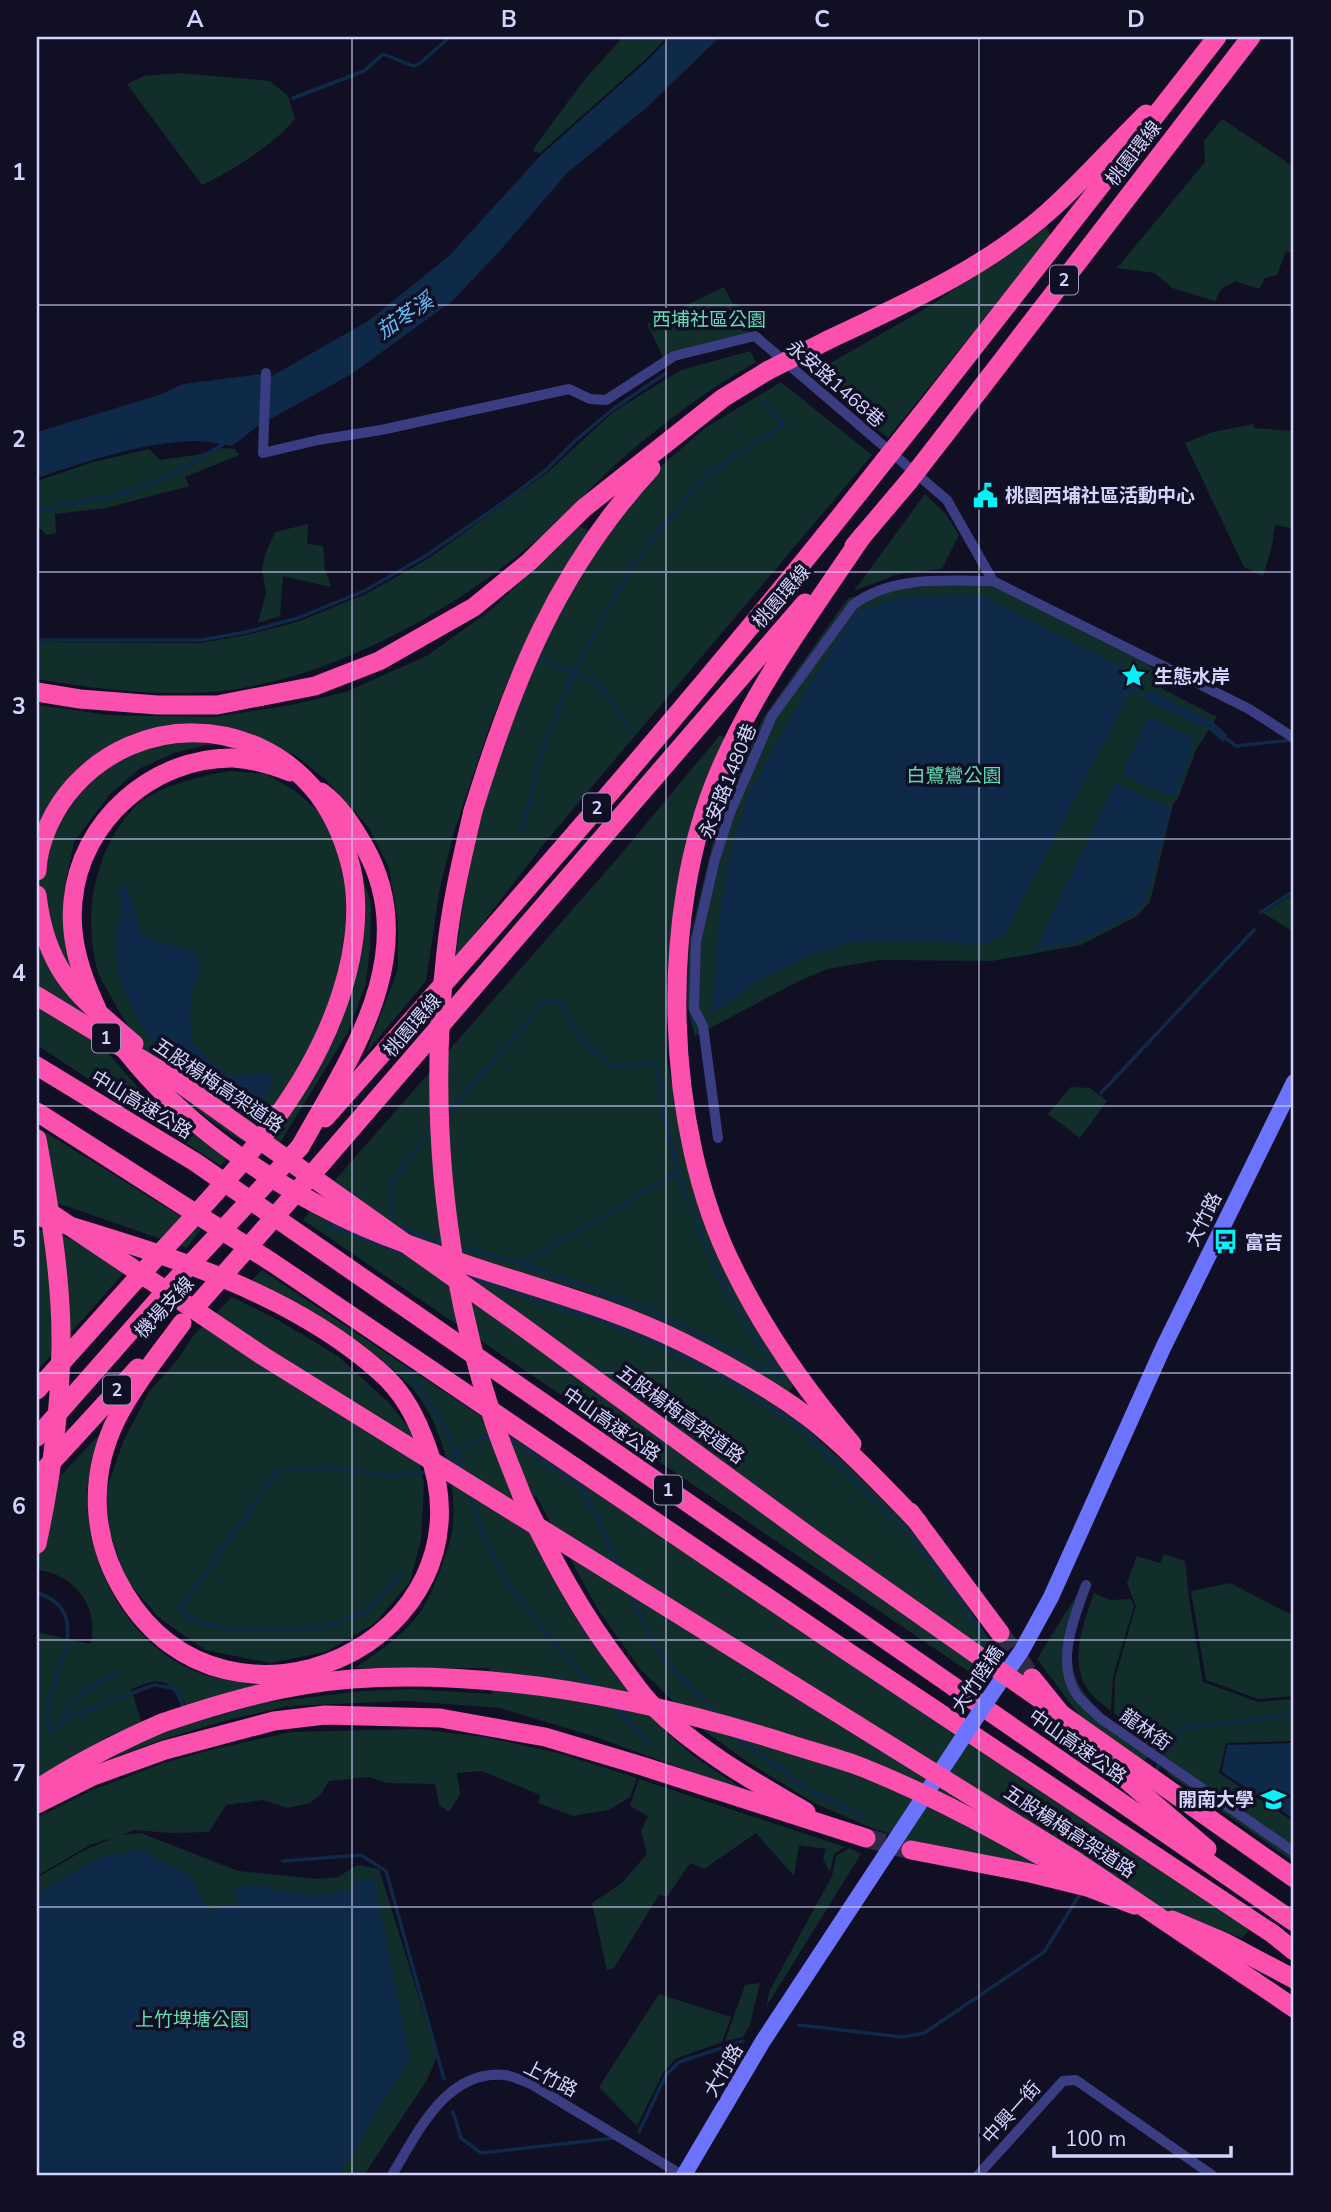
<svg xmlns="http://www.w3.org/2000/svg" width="1331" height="2212" viewBox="0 0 1331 2212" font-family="'Nunito Sans','Noto Sans TC',sans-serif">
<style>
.green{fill:#122e2b}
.water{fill:#0f2948}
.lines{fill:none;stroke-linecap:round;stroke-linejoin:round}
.stream{stroke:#0f2948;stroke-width:3.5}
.motorway-tunnel{stroke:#2e2c45;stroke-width:19;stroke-dasharray:19 10;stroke-linecap:butt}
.minor{stroke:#3b3d82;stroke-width:10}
.secondary{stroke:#6c73fc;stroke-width:16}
.motorway{stroke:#fc50af;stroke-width:19}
.secondary-bridge{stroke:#6c73fc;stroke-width:16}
.motorway-bridge{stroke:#fc50af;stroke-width:19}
.grid{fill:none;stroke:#d4d3fe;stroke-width:2;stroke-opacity:0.55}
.labels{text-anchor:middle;stroke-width:7;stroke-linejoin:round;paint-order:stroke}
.shield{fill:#110f24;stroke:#9a98bd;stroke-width:2}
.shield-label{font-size:18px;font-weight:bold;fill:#d4d3fe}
.street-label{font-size:19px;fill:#d4d3fe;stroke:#110f24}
.park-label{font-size:19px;fill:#60ddb4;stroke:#110f24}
.poi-label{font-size:19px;font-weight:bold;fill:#d4d3fe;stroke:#110f24;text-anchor:start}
.water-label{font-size:21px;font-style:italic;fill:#63c1fc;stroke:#110f24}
.neatline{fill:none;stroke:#d4d3fe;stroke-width:2.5}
.grid-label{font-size:23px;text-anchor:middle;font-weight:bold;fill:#d4d3fe}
</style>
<rect width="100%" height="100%" fill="#110f24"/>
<g class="green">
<polygon points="623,37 667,37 646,59 540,153 534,152 534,148 581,84"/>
<path d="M180,73l90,8 18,15 7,22c-19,26 -64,53 -93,67l-75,-101 17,-8z"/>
<polygon points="1222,119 1294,167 1292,253 1286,251 1277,275 1265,278 1259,289 1235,281 1221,289 1215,301 1172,288 1155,273 1117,268 1205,162 1204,141"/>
<polygon points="1046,226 1051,236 888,438 813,373 930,306"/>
<polygon points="724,287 732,303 738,305 743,310 766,316 747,334 663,357 647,324"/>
<path d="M750,351l6,11c-51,29 -97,64 -141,103 -26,24 -50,51 -77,74 -85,73 -213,144 -327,153 -57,4 -118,-3 -174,-13v-37l164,1 46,-8 53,-14 68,-28 61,-35 118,-85 66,-61 68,-42z"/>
<polygon points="781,382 872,455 547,840 455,959 471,854 501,746 551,627 592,552 652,474 705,428"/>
<polygon points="1253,424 1254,428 1294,431 1294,505 1291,528 1275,525 1272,546 1263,576 1244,567 1185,443 1213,432"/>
<polygon points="223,448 235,449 239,455 185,477 189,486 106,508 55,514 56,533 46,535 37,525 37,481 93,462 149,449 160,460 196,455"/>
<polygon points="925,494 945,513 959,535 942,569 898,574 854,591"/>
<polygon points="308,524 307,544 323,546 325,569 331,587 283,576 280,616 258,623 266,593 262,569 265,555 275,532"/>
<polygon points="579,526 588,530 544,605 512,671 490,725 453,835 440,888 426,981 366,1053 398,969 398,922 389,868 369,828 327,781 294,754 225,744 206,745 174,753 139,769 110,794 74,842 64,890 66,949 86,1014 107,1052 141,1091 226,1159 221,1166 37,1045 37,705 108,715 214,717 291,705 346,692 428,655 492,609"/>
<polygon points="946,585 991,585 1149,665 1156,673 1155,685 1217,717 1196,750 1178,798 1173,804 1150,902 1137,916 1081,945 992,961 880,960 828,969 801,980 695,1036 687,1005 689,942 716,829 763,718 848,598 896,589"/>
<polygon points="720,735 725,738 686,841 670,937 665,1050 690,1169 795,1383 787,1395 662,1324 586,1292 403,1235 321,1196 616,860"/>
<path d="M231,771l35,3 28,16 22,19 39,43 16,52 -1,42 -4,37 -18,49 -78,127c-25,-17 -76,-46 -95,-69 -24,-29 -48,-63 -66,-97 -4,-7 -10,-16 -12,-24 -14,-54 -3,-118 36,-160 20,-22 69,-34 98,-38z"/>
<polygon points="1294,894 1294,932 1263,913"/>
<polygon points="1071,1087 1090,1088 1107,1101 1080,1138 1048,1114"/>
<polygon points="37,1127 201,1229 187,1248 69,1207 37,1199"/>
<polygon points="311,1209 593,1310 689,1353 754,1392 802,1424 860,1477 907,1525 952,1582 994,1647 975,1676 303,1220"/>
<polygon points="37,1229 137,1258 37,1371"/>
<path d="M262,1270l988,659 -8,9 -71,-27 -150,-38 -147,-44 -60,-26 -68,-42 -44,-32 -62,-60 -43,-61 -61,-112 -22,3c40,91 90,175 163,243 20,19 47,33 69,50l-150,-55 -96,-29 -93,-7 -119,5 -64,15 -63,19 -49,18 40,-23 110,-32 100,-12 50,-2 80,5 -3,-26h-134c22,-16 53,-35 67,-59 12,-18 29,-63 31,-85 4,-42 -13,-107 -43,-138 -45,-47 -102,-77 -159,-105z"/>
<polygon points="232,1297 278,1320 338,1356 390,1404 412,1432 424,1484 421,1540 410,1582 375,1623 326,1652 270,1663 205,1650 158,1617 126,1579 110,1534 106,1491 123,1442 149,1392 179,1358 193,1336"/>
<path d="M99,1435c-6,19 -12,44 -12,63 1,70 42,146 108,173 26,12 62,10 90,10l-98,25c-16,-28 -28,-29 -56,-17l11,34 -31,12 -74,43v-146l53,12c11,-36 -16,-71 -53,-74v-69z"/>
<polygon points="1164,1554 1185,1561 1189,1599 1203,1682 1258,1702 1294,1699 1294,1741 1226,1743 1219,1773 1294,1822 1294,1862 1167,1773 1171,1761 1153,1750 1114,1713 1115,1678 1136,1606 1127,1583 1137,1556 1160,1563"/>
<polygon points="1230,1583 1294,1616 1294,1696 1258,1699 1206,1680 1191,1591"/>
<path d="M1081,1588l8,3c-6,20 -16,43 -17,64 -3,41 51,75 78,100l-16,16 -46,-44 -51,-68z"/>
<path d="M1094,1593l16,7 21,-1 3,7 -21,70 -2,35c-8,-7 -19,-14 -24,-23 -18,-28 -3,-66 7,-95z"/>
<polygon points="417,1729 485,1737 558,1753 637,1778 630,1797 609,1810 573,1816 538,1803 540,1795 482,1771 457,1773 460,1794 449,1812 439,1805 435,1784 387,1783 369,1777 329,1781 321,1794 310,1803 287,1808 263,1800 226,1805 209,1832 171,1833 134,1830 122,1835 141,1833 238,1871 318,1879 338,1877 357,1865 379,1869 437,2056 427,2080 364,2175 37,2175 37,1878 81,1852 117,1836 90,1845 37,1876 37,1818 90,1791 164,1763 214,1749 291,1732"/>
<polygon points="639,1779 845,1847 834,1854 830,1872 823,1859 826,1849 799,1845 794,1876 756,1833 704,1869 690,1863 667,1897 659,1895 614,1968 607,1970 592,1903 622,1883 647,1854 641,1831 648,1816 630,1806"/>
<polygon points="849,1848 861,1854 766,2007 770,1990 832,1876 836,1856"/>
<polygon points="760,1983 750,2024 743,2037 725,2041 745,1985"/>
<polygon points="659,1994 731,2017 722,2042 675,2059 663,2073 637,2126 599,2087"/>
</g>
<g class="water">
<path d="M670,37h50l-75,72 -78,64 -68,79 -48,50 -101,73 -92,51 -26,20c-12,-2 -26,-5 -38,-5 -54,2 -106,20 -157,37v-46l122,-37 24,-11 78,-10 11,2 96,-55 81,-65 92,-101 107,-95z"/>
<polygon points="979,595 1138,675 1136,684 1140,687 1137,695 1130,692 1004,936 978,946 950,942 856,941 815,953 763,978 712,1013 720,909 730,858 747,798 786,726 855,611 908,597"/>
<polygon points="1148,690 1213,722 1227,735 1223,742 1208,729 1144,699"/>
<polygon points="1148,716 1196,740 1175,797 1122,775"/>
<polygon points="1115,783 1172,809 1146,900 1136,913 1081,941 1035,950"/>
<path d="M123,884l6,7 12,43c17,10 37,12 55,19l4,17 -8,20 -2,26 2,26 16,17 23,17 39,-3 2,12 -11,18 -18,12 -15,-5c-8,-15 -10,-28 -21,-41l-39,-6c-26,-34 -55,-78 -52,-122 1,-23 13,-27 1,-51z"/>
<polygon points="1294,1743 1294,1819 1222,1772 1227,1745"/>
<polygon points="141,1850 191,1876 208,1911 238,1904 234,1887 263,1885 279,1891 320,1896 352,1889 359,1879 374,1879 410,2058 339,2175 37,2175 37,1893 99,1858"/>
</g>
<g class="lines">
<g class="stream">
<polyline points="293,98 364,71 383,54 413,66 419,64 450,37"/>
<polyline points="37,513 63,504 116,496 170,476 222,445"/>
<polyline points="37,640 202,640 246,632 298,618 366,590 427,555 504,502 546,470 575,441 613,409 666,373"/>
<polyline points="541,660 598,683 633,733"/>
<polyline points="1225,738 1236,746 1291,740"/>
<polyline points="522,831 543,749 573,673 628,573 658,532 707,475 784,424 761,400"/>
<polyline points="1261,912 1294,891"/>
<polyline points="1101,1093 1254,930"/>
<polyline points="446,1115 542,1005 552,1000 562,1004 583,1041 613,1066 656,1063 664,1116 678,1172 571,1236 519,1263 648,1309 712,1340 782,1378"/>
<path d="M678,1172c16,50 36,99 63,145 12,20 26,39 39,59"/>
<polyline points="326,1224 404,1254"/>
<polyline points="393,1224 390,1188 402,1167 433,1128"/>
<polyline points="402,1229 445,1242"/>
<polyline points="459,1246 519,1263"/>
<polyline points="464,1275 563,1310 591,1316 656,1344 726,1379 800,1428 910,1535 958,1598 988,1645"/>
<path d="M403,1366c25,32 47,65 60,104"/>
<polyline points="508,1438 581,1488 599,1521 620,1568"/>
<path d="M446,1461c19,-11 25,-24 47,-25"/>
<path d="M470,1494c7,23 14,46 25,66 26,47 64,90 101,128"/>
<polyline points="402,1573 365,1612 324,1628 237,1631 203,1624 179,1611 277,1471 326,1468 394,1476 426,1472"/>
<path d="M37,1593c60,18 14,81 10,120 0,5 2,12 3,17l4,1 10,-12"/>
<polyline points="630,1595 660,1654 717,1715"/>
<path d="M119,1672c-17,9 -54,25 -55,47l90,-34 19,3 6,8 5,12"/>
<polyline points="614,1706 649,1742"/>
<polyline points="736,1736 806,1789 864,1817"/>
<polyline points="1154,1773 1181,1728 1294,1715"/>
<polyline points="283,1861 361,1855 386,1871 444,2079"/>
<polyline points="1095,1868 1109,1846"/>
<polyline points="799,2025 902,2037 924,2033 1044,1952 1080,1894"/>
<polyline points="453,2112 461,2138 481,2153 614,2138"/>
<polyline points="639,2132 666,2075 679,2062 743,2041"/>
</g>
<g class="motorway-tunnel">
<polyline points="1000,1633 1032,1678"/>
<polyline points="866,1838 911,1850"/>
</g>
<g class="minor">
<polyline points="266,373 263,453 318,440 381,430 569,389 590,399 606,400 674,356 755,336 947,500 993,581 1249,709 1294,738"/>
<path d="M718,1138l-15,-112 -9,-17 2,-68 19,-82 15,-46 42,-97 81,-111c38,-30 94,-24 140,-24"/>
<path d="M1086,1585c-12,32 -31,78 -9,110 6,8 16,16 23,23l194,134"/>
<path d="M392,2175c25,-41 54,-106 113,-100 8,1 18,6 26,9l151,91"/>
<polyline points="978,2175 1063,2081 1076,2080 1212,2175"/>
</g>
<g class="secondary">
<polyline points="989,1698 1022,1650 1051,1597 1163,1348 1294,1082"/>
<polyline points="684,2175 763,2041 954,1751"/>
</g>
<g class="motorway">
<path d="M828,340c76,-36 156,-71 220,-128 34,-30 65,-66 98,-98"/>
<polyline points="921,415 1217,37"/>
<polyline points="944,436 1251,37"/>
<polyline points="854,546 909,481"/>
<polyline points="37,692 80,699 157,705 217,705 315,686 379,661 474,607 529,562 584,508 723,398 767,371"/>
<path d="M473,811c40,-130 84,-241 178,-343"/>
<path d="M97,1009c-16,-34 -28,-69 -24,-108 7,-80 80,-144 160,-143 20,1 39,7 57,14"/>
<path d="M126,1051c54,69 133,125 212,164 42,21 88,36 133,51 72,24 145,43 213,77 42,21 85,45 123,73 40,31 75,69 111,106"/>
<polyline points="37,1066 195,1162 1294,1922"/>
<polyline points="37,1112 273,1263 848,1652 1273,1934 1294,1951"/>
<path d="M325,1118c191,-215 381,-431 560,-658"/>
<path d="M300,1147c51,-91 124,-196 64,-301 -12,-21 -24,-40 -43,-54"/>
<polyline points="321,1164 805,603"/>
<path d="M37,1216c118,36 246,71 341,154 26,22 39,49 50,80 70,192 -200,313 -303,144 -34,-55 -37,-118 -8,-176 16,-32 44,-66 65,-95"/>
<polyline points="37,1390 132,1284"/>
<polyline points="37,1437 171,1285"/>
<path d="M852,1444c-46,-53 -87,-112 -118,-175 -71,-140 -76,-356 -14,-499 36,-84 92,-159 143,-235"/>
<polyline points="37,1478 138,1368"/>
<path d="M522,1496c29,61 59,118 100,171 10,13 19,27 30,38 44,44 101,76 154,107"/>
<polyline points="910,1512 1000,1633"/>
<polyline points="1032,1678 1087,1746 1207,1849"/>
<path d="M37,1789c40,-26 81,-47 125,-66"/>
<polyline points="37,1804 93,1776 165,1750 274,1721 325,1715 440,1718 545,1737 642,1766 866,1838"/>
<polyline points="911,1850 1030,1873 1087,1887 1134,1905"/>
<polyline points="1172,1920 1224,1942 1294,1979"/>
<polyline points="1208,1950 1294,2008"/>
</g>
<polyline class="secondary-bridge" points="954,1751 989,1698"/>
<g class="motorway-bridge">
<polyline points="767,371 828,340"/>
<polyline points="885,460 921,415"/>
<polyline points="909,481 944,436"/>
<path d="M473,811c-11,47 -22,93 -27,141 -18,159 -2,318 48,470 8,25 19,50 28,74"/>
<path d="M37,871c1,-30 17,-63 37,-85 64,-71 175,-71 238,1 19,22 32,52 39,80 14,59 -5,126 -31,179 -44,90 -120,162 -186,236"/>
<path d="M37,895c9,78 42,101 97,149"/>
<polyline points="37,996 174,1079 519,1324 817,1542 1294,1878"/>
<path d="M37,1139c12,67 25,139 24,208 -1,67 -10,132 -24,197"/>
<polyline points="37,1204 263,1356 1071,1858 1208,1950"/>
<polyline points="171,1285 300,1147"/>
<polyline points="199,1303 321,1164"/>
<path d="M162,1723c62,-21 124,-39 190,-44 145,-10 293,20 431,63 27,9 55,16 81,26 75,30 145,70 216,110"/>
</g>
</g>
<path class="grid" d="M352,37v2138M666,37v2138M979,37v2138M37,305h1257M37,572h1257M37,839h1257M37,1106h1257M37,1373h1257M37,1640h1257M37,1907h1257"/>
<defs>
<symbol id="civic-bare" viewBox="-9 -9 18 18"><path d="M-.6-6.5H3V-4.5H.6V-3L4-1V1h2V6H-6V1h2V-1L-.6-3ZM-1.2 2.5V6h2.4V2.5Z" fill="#05f2f8" stroke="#110f24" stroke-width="2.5" paint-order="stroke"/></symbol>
<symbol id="sight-bare" viewBox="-9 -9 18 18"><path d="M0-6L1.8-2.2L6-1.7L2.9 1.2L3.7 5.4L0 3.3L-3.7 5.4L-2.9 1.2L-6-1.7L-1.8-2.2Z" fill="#05f2f8" stroke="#110f24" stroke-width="2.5" paint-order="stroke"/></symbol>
<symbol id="bus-bare" viewBox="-9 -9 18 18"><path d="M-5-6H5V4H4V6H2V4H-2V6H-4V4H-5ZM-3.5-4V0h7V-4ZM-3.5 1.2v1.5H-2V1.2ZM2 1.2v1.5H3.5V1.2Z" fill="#05f2f8" stroke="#110f24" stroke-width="2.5" paint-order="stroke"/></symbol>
<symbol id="university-bare" viewBox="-9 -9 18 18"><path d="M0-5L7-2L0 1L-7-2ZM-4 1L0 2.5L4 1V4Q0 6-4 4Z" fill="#05f2f8" stroke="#110f24" stroke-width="2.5" paint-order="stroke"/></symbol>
</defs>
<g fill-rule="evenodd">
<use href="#civic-bare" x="968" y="478" width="35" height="35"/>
<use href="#sight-bare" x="1116" y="658" width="35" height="35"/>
<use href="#bus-bare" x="1208" y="1224" width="35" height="35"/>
<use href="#university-bare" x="1256" y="1782" width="35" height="35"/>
</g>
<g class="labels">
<g class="shield">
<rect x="1050" y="265.5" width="28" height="29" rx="5"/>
<rect x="583" y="793.5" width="28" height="29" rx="5"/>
<rect x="92" y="1023.5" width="28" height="29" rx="5"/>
<rect x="103" y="1375.5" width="28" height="29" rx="5"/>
<rect x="654" y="1475.5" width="28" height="29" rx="5"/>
</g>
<g class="shield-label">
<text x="1064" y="286">2</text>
<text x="597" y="814">2</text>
<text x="106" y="1044">1</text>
<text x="117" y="1396">2</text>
<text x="668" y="1496">1</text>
</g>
<g class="street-label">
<text transform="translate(1133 153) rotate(-52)" y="7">桃園環線</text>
<text transform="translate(836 383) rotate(41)" y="7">永安路1468巷</text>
<text transform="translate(781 596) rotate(-49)" y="7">桃園環線</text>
<text transform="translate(727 781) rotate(-68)" y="7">永安路1480巷</text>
<text transform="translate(412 1025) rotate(-49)" y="7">桃園環線</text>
<text transform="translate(219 1085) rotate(34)" y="7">五股楊梅高架道路</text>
<text transform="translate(142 1104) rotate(31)" y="7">中山高速公路</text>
<text transform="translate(1203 1219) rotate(-64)" y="7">大竹路</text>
<text transform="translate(164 1307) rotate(-47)" y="7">機場支線</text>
<text transform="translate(681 1414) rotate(36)" y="7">五股楊梅高架道路</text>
<text transform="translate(612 1424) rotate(35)" y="7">中山高速公路</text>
<text transform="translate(977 1679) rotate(-56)" y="7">大竹陸橋</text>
<text transform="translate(1146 1729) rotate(35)" y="7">龍林街</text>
<text transform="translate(1078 1746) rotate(35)" y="7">中山高速公路</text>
<text transform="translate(1070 1831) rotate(33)" y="7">五股楊梅高架道路</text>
<text transform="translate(723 2070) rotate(-60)" y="7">大竹路</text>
<text transform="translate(551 2078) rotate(27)" y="7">上竹路</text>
<text transform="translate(1011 2112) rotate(-48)" y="7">中興一街</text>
</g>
<g class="park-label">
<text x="709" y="326">西埔社區公園</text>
<text x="954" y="782">白鷺鸞公園</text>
<text x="192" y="2026">上竹埤塘公園</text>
</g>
<g class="poi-label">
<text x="1005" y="502">桃園西埔社區活動中心</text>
<text x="1154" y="683">生態水岸</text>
<text x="1245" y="1249">富吉</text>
<text x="1254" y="1806" text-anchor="end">開南大學</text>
</g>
<g class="water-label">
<text transform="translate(405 316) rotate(-34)" y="7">茄苳溪</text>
</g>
</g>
<rect width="1331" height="2212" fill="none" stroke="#110f24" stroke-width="77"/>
<path d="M1054 2146v10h177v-10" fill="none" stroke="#d4d3fe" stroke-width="3.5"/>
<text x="1065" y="2146" font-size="21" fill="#d4d3fe" stroke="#110f24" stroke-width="5" paint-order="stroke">100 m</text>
<rect x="38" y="38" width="1254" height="2136" class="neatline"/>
<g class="grid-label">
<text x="195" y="27">A</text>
<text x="509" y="27">B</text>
<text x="822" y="27">C</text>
<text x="1136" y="27">D</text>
<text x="19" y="180">1</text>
<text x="19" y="447">2</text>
<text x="19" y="714">3</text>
<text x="19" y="981">4</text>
<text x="19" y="1247">5</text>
<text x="19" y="1514">6</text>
<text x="19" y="1781">7</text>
<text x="19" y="2048">8</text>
</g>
</svg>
